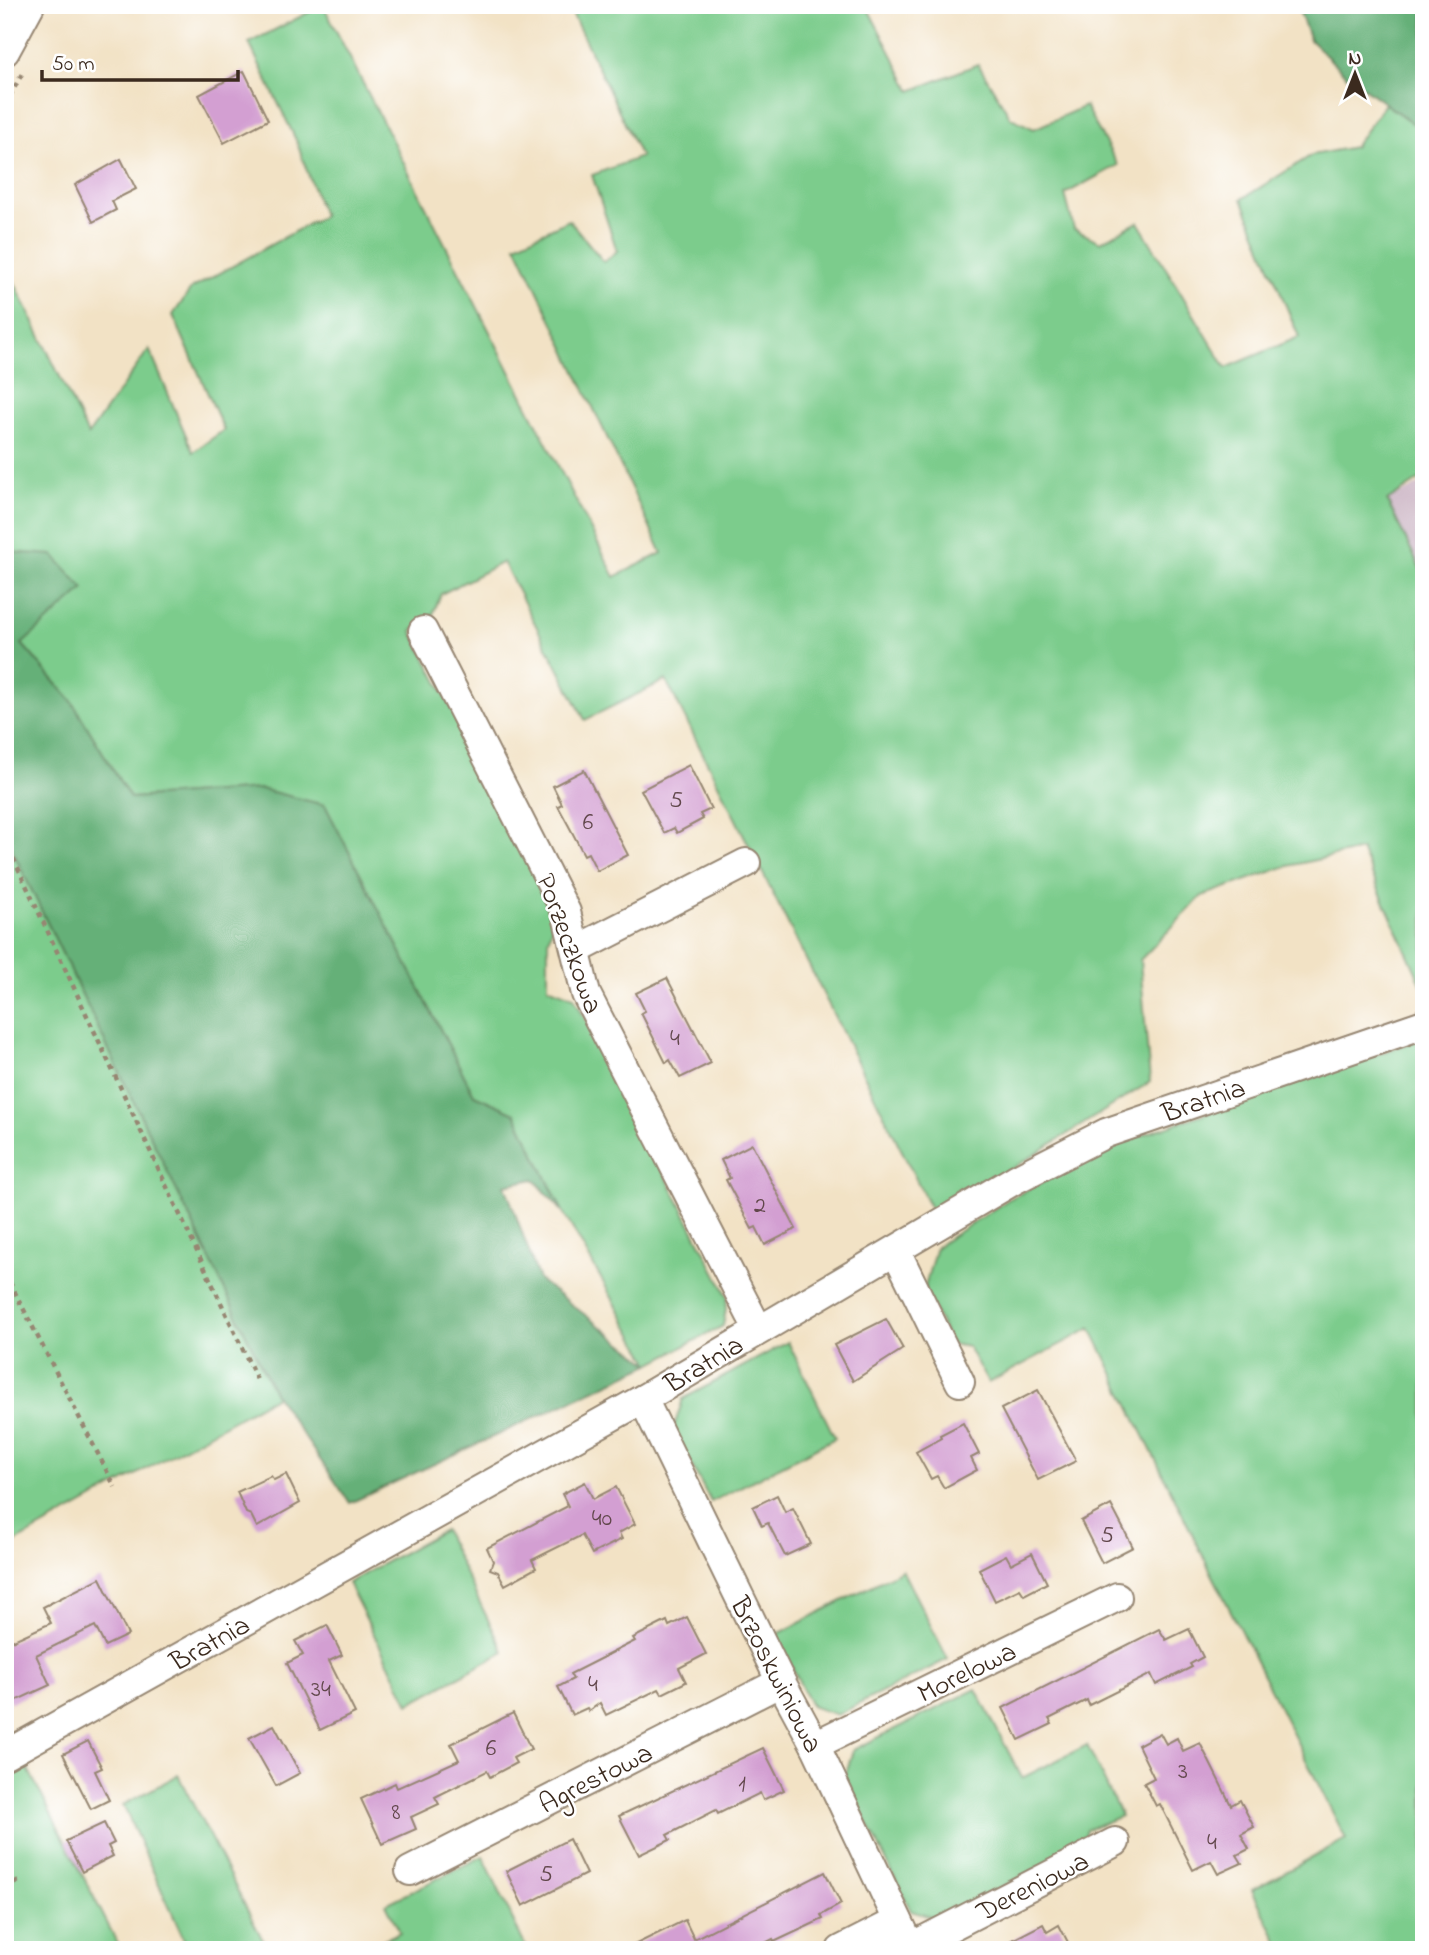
<svg xmlns="http://www.w3.org/2000/svg" width="1429" height="1955" viewBox="0 0 1429 1955" font-family="'Indie Flower',sans-serif">
<style>
.industrial{fill:#d1bdcb}
.green{fill:#7ccc8c;stroke:#5c7b55;stroke-width:2}
.forest{fill:#65b078;stroke:#506d4b;stroke-width:2}
.building{fill:#d39fd2}
.lines{fill:none;stroke-linecap:round;stroke-linejoin:round}
.minor-casing{stroke:#968672;stroke-width:32}
.path{stroke:#968672;stroke-width:4.5;stroke-dasharray:5 5;stroke-linecap:butt}
.minor{stroke:#fff;stroke-width:28}
.labels{text-anchor:middle;stroke-width:5;stroke-linejoin:round;paint-order:stroke}
.number-label{font-size:24px;fill:#61474b}
.street-label{font-size:28px;fill:#3b2a1e;stroke:#fff}
</style>
<rect width="100%" height="100%" fill="#fff"/>
<filter id="ink" filterUnits="userSpaceOnUse"><feTurbulence type="fractalNoise" baseFrequency=".0143" numOctaves="2"/><feDisplacementMap in="SourceGraphic" scale="14" xChannelSelector="R" yChannelSelector="G"/><feConvolveMatrix kernelMatrix="1 2 1 2 8 2 1 2 1" color-interpolation-filters="sRGB"/></filter>
<filter id="wash" filterUnits="userSpaceOnUse"><feTurbulence type="fractalNoise" baseFrequency=".00686" numOctaves="4" result="noise"/><feDisplacementMap in="SourceGraphic" scale="28" xChannelSelector="R" yChannelSelector="G"/><feGaussianBlur stdDeviation="1.57" result="paint"/><feColorMatrix in="noise" values="0 0 0 0 0 0 0 0 0 0 0 0 0 0 0 0 0 1.4 0 .05"/><feComposite in="paint" operator="in"/></filter>
<g filter="url(#wash)">
<rect width="100%" height="100%" fill="#f2e2c5"/>
<polygon class="industrial" points="1424,482 1424,576 1387,501"/>
<g class="green">
<polygon points="323,5 615,577 662,553 516,245 569,220 604,262 617,251 592,175 641,157 568,5 866,5 911,91 978,64 1011,118 1034,129 1085,106 1118,165 1065,194 1074,229 1100,242 1138,222 1226,368 1299,337 1242,199 1312,155 1354,147 1385,104 1424,131 1424,477 1387,501 1424,576 1424,990 1361,850 1284,867 1202,896 1140,960 1150,1082 935,1217 666,680 585,720 503,562 441,594 431,619 412,631 556,914 548,940 548,987 574,997 728,1297 723,1326 650,1364 563,1212 515,1113 474,1095 325,805 260,789 130,798 71,700 22,644 10,552 5,556 5,263 88,435 149,349 193,452 224,430 173,315 191,289 323,216 296,140 249,43"/>
<polygon points="5,835 276,1396 5,1548"/>
<polygon points="1424,1038 1424,1950 1282,1950 1252,1890 1346,1839 1210,1570 1091,1328 988,1383 968,1347 951,1344 924,1290 936,1247 1009,1199 1122,1142"/>
<polygon points="788,1342 835,1438 711,1502 673,1430 683,1399"/>
<polygon points="444,1530 504,1652 409,1704 348,1583"/>
<polygon points="902,1570 948,1659 837,1715 811,1706 776,1635"/>
<polygon points="976,1689 1022,1778 1087,1745 1121,1816 1086,1830 1081,1847 937,1919 911,1911 845,1777 853,1750"/>
<polygon points="25,1763 121,1950 5,1950 5,1775"/>
<polygon points="178,1775 268,1950 187,1950 188,1948 123,1805"/>
<polygon points="483,1856 527,1950 363,1950 400,1932 386,1904"/>
</g>
<g class="forest">
<polygon points="1297,5 1424,5 1424,131 1348,77 1310,40"/>
<polygon points="9,552 53,555 84,589 22,644 71,700 130,798 260,789 325,805 474,1095 515,1113 563,1212 534,1179 505,1185 539,1280 650,1364 350,1503 276,1396 5,835 5,556"/>
</g>
<g id="blocks">
<g class="building">
<polygon points="244,71 268,120 224,143 199,95"/>
<polygon points="121,159 136,189 112,201 116,210 93,222 75,185"/>
<polygon points="689,765 711,809 700,814 703,819 677,833 674,828 664,833 641,790"/>
<polygon points="584,770 628,855 597,871 588,853 584,855 571,830 558,806 562,804 553,786"/>
<polygon points="667,978 711,1063 680,1078 670,1060 666,1063 641,1013 645,1011 636,993"/>
<polygon points="752,1144 796,1229 765,1245 756,1227 752,1229 726,1180 730,1178 721,1160"/>
<polygon points="886,1319 903,1349 853,1381 834,1345"/>
<polygon points="1038,1390 1076,1461 1038,1480 1001,1409"/>
<polygon points="963,1423 979,1454 971,1458 977,1470 944,1488 937,1476 931,1479 916,1452 941,1438 940,1435"/>
<polygon points="286,1474 300,1503 257,1527 251,1515 246,1513 237,1492 271,1476 274,1480"/>
<polygon points="585,1482 593,1499 616,1487 635,1524 619,1533 622,1539 592,1554 582,1535 532,1560 536,1568 505,1585 498,1572 490,1569 493,1561 487,1548 568,1506 562,1494"/>
<polygon points="777,1495 785,1512 793,1508 811,1544 785,1556 768,1523 762,1526 753,1507"/>
<polygon points="1111,1505 1133,1547 1102,1563 1081,1521"/>
<polygon points="1032,1553 1047,1583 1024,1595 1020,1589 995,1601 979,1569 1006,1555 1011,1564"/>
<polygon points="100,1578 128,1635 105,1646 95,1626 36,1655 50,1685 11,1703 5,1691 5,1644 51,1623 43,1607"/>
<polygon points="687,1617 706,1654 679,1668 686,1682 662,1694 659,1689 606,1715 600,1703 589,1711 587,1708 572,1715 558,1687 573,1679 570,1674 635,1641 633,1638 667,1621 669,1626"/>
<polygon points="327,1625 342,1655 329,1661 355,1713 320,1730 287,1663 303,1655 295,1641"/>
<polygon points="1159,1629 1166,1640 1189,1629 1203,1657 1190,1664 1192,1667 1156,1685 1151,1674 1089,1705 1087,1700 1049,1719 1052,1724 1019,1740 1003,1708"/>
<polygon points="513,1713 531,1749 513,1758 516,1763 490,1777 487,1771 435,1797 439,1804 411,1817 416,1829 382,1844 361,1799 395,1783 397,1788 459,1760 451,1744"/>
<polygon points="274,1725 300,1773 276,1786 249,1738"/>
<polygon points="1160,1733 1166,1744 1177,1738 1183,1751 1200,1743 1231,1805 1240,1800 1254,1827 1241,1834 1249,1849 1237,1855 1242,1863 1218,1874 1211,1861 1193,1870 1160,1804 1156,1806 1144,1783 1154,1778 1138,1745"/>
<polygon points="88,1741 102,1768 95,1771 109,1800 91,1809 63,1754"/>
<polygon points="763,1748 784,1790 763,1800 760,1793 718,1814 716,1810 667,1835 670,1840 639,1855 619,1816"/>
<polygon points="104,1823 114,1843 108,1846 113,1856 82,1872 66,1841"/>
<polygon points="569,1839 586,1874 523,1906 506,1871"/>
<polygon points="825,1872 841,1904 821,1915 823,1919 774,1942 773,1939 751,1950 624,1950 685,1920 694,1939"/>
<polygon points="1043,1924 1047,1932 1059,1925 1072,1950 993,1950"/>
</g>
</g>
</g>
<g filter="url(#ink)">
<use href="#blocks" fill-opacity="0" stroke="#968672" stroke-width="2"/>
<g class="lines">
<defs>
<g id="minor">
<polyline points="5,51 30,5"/>
<polyline points="423,631 566,912 586,994 758,1329"/>
<polyline points="576,950 746,863"/>
<polyline points="896,1251 960,1382"/>
<polyline points="643,1399 781,1682 815,1745 912,1950"/>
<polyline points="815,1745 1117,1597"/>
<polyline points="5,1755 643,1399 1016,1179 1106,1133 1424,1024"/>
<polyline points="410,1871 781,1682"/>
<polyline points="911,1947 1115,1842"/>
<polyline points="841,1950 898,1921"/>
</g>
</defs>
<use href="#minor" class="minor-casing"/>
<g class="path">
<polyline points="5,105 23,72"/>
<polyline points="5,840 258,1382"/>
<polyline points="5,1273 115,1487"/>
<polyline points="5,1888 19,1881"/>
<polyline points="5,1942 9,1950"/>
</g>
<use href="#minor" class="minor"/>
</g>
</g>
<g class="labels">
<g class="number-label">
<text x="676" y="807">5</text>
<text x="588" y="829">6</text>
<text x="675" y="1045">4</text>
<text x="760" y="1212">2</text>
<text x="602" y="1525">40</text>
<text x="1107" y="1542">5</text>
<text x="593" y="1691">4</text>
<text x="321" y="1696">34</text>
<text x="491" y="1755">6</text>
<text x="1183" y="1778">3</text>
<text x="742" y="1791">1</text>
<text x="396" y="1819">8</text>
<text x="1212" y="1849">4</text>
<text x="546" y="1881">5</text>
</g>
<g class="street-label">
<text transform="translate(571 943) rotate(70)" y="10">Porzeczkowa</text>
<text transform="translate(1203 1099) rotate(-19)" y="10">Bratnia</text>
<text transform="translate(703 1363) rotate(-31)" y="10">Bratnia</text>
<text transform="translate(209 1642) rotate(-29)" y="10">Bratnia</text>
<text transform="translate(966 1671) rotate(-26)" y="10">Morelowa</text>
<text transform="translate(778 1674) rotate(63)" y="10">Brzoskwiniowa</text>
<text transform="translate(595 1777) rotate(-27)" y="10">Agrestowa</text>
<text transform="translate(1032 1885) rotate(-27)" y="10">Dereniowa</text>
</g>
</g>
<rect width="1429" height="1955" fill="none" stroke="#fff" stroke-width="28"/>
<g transform="translate(1355 74)" stroke="#ffffff" stroke-width="5" paint-order="stroke">
<path d="M0-5L12 26L0 18L-12 26Z" fill="#3b2a1e"/>
<text y="-10" font-size="19" font-weight="bold" text-anchor="middle" fill="#3b2a1e">N</text>
</g>
<path d="M42 70v10h196v-10" fill="none" stroke="#3b2a1e" stroke-width="3.5"/>
<text x="52" y="70" font-size="21" fill="#3b2a1e" stroke="#ffffff" stroke-width="5" paint-order="stroke">50 m</text>
</svg>
